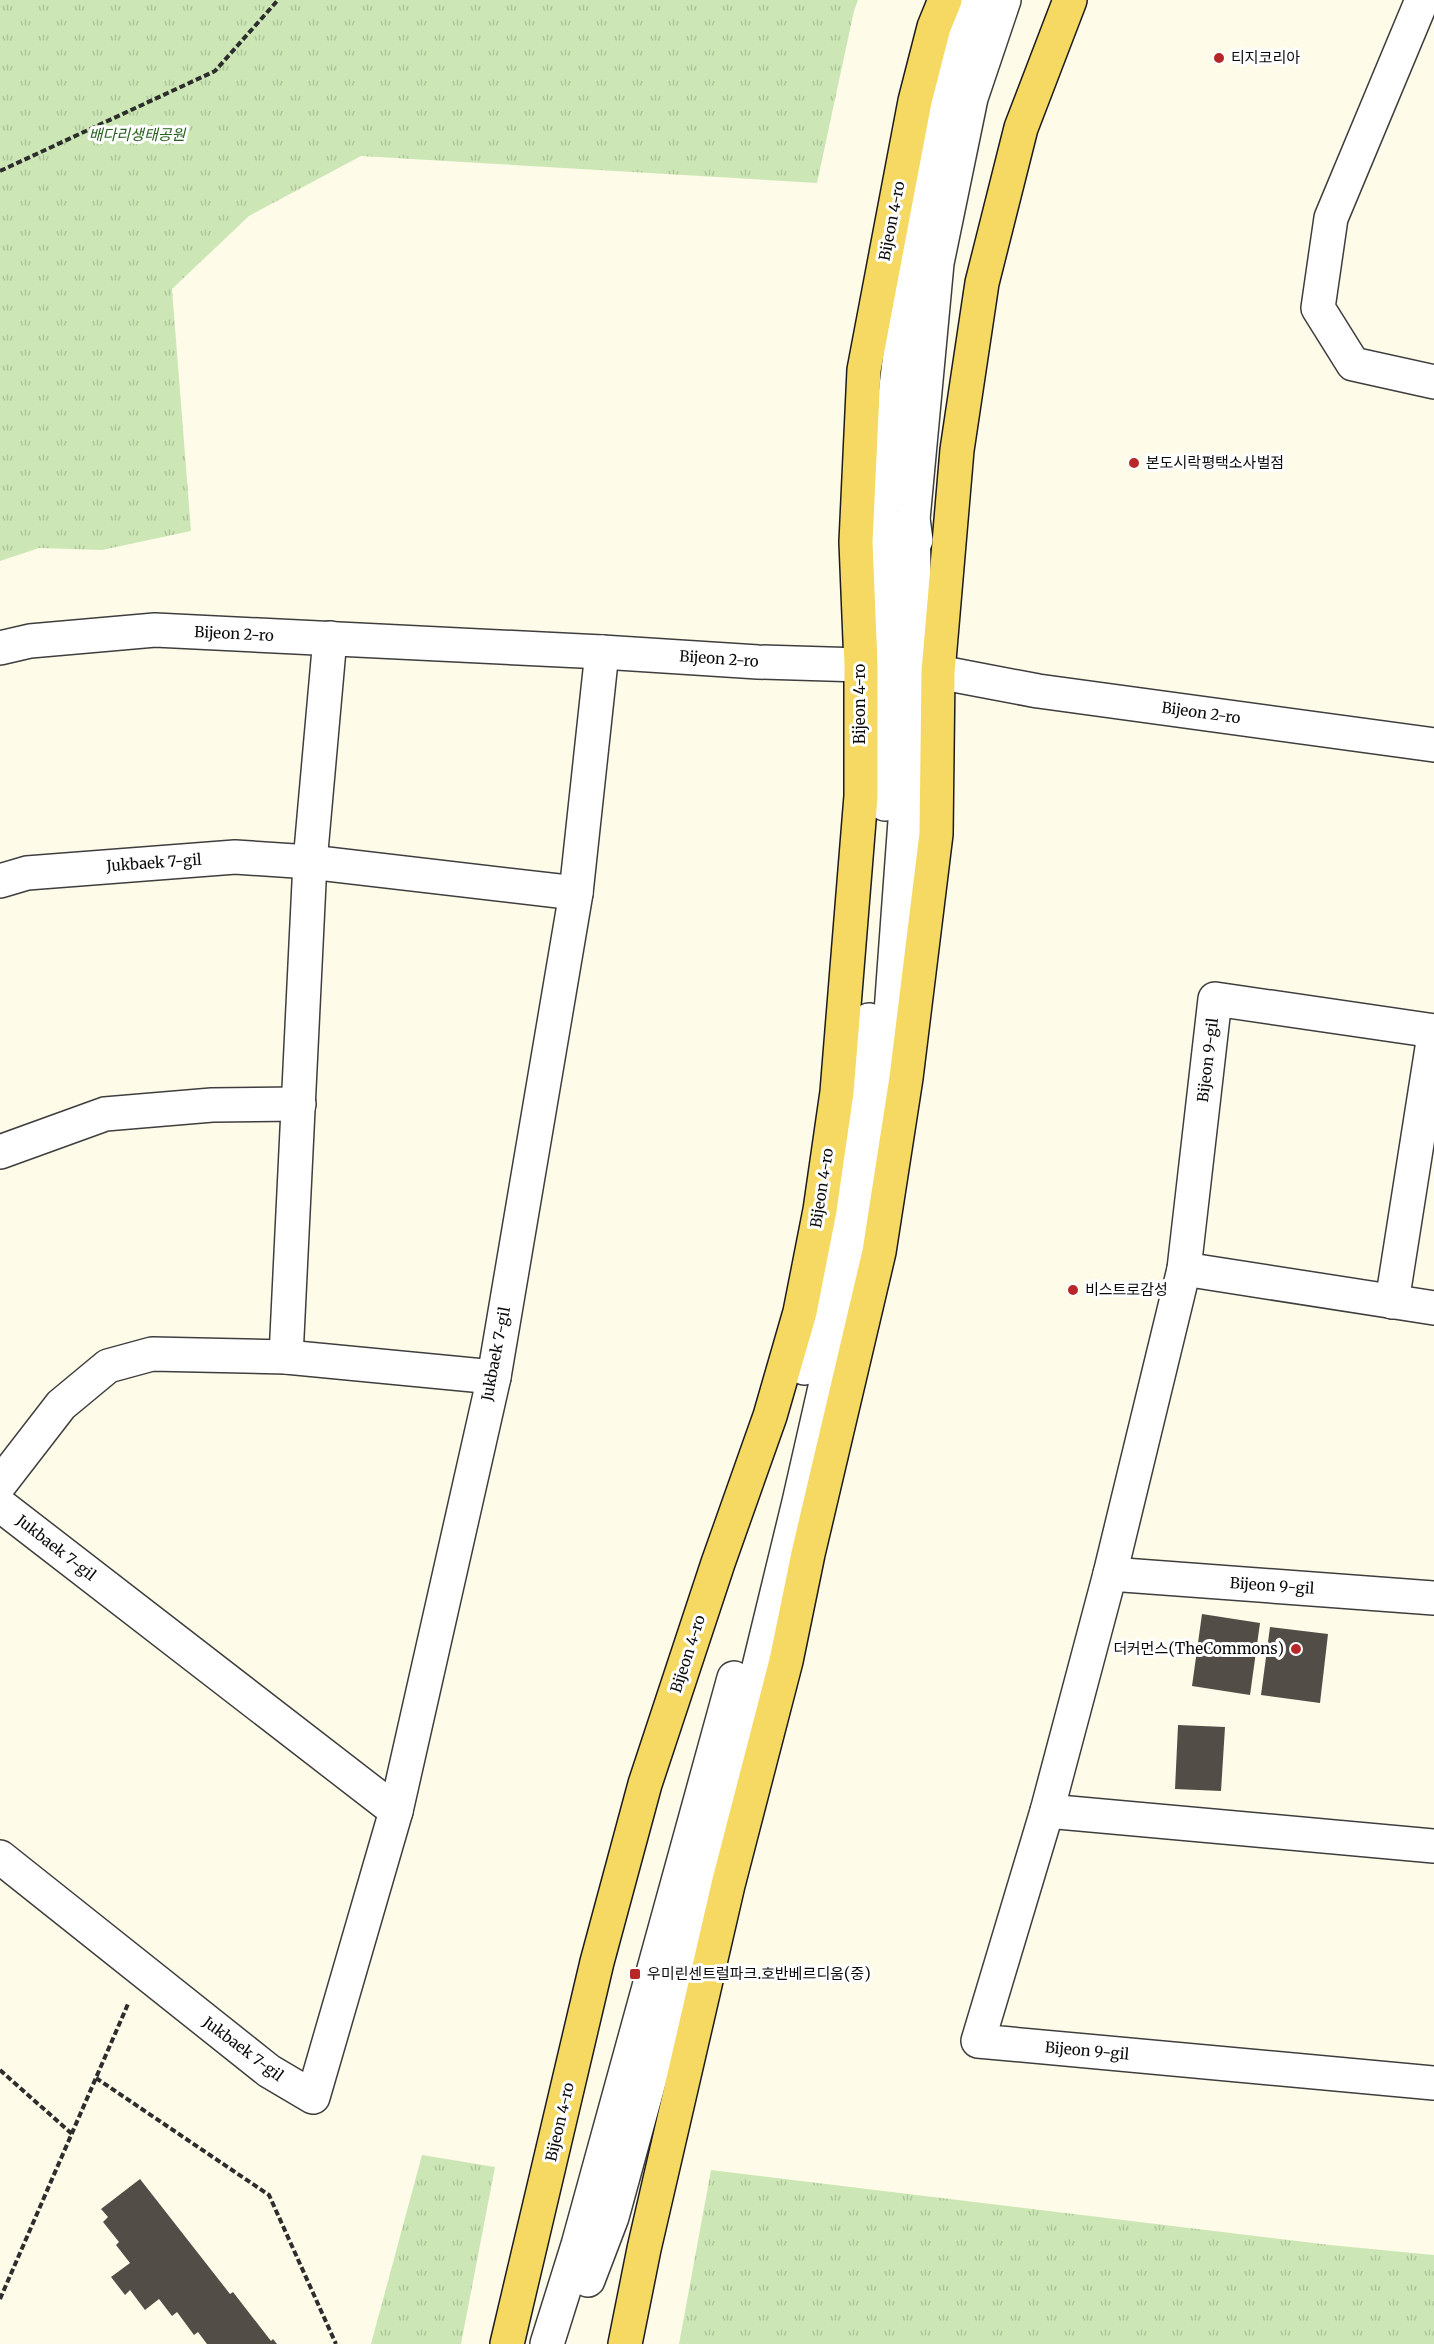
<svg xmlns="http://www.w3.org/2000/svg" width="1434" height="2344" viewBox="0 0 1434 2344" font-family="Merriweather,'Noto Sans KR',serif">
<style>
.grass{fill:url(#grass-tufts)}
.building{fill:#534d48}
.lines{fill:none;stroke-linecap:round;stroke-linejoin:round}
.minor-casing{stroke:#3e3e3e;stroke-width:36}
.major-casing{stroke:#1c1c1c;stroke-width:36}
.path{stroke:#2d2d2d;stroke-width:4;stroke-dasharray:6 3;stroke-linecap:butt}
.minor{stroke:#fff;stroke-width:33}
.major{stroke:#f6d962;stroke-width:33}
.poi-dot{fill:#b72727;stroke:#fff;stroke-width:2}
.labels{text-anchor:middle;stroke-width:6;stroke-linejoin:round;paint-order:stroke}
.poi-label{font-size:15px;fill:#0b0b0b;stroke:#fff;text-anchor:start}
.park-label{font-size:15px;font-style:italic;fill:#28601e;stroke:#fff}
.street-label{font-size:15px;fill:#0b0b0b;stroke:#fff}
</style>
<defs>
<pattern id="grass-tufts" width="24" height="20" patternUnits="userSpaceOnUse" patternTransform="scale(1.5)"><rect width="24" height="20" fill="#cce7b5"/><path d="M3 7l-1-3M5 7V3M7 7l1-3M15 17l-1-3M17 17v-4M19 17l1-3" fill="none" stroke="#aec59a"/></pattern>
</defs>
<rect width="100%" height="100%" fill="#fffbe9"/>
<g class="grass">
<polygon points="0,0 858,0 854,11 817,183 361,156 249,216 172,289 191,531 102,550 39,548 0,561"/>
<polygon points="422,2155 495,2167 461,2344 371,2344"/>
<polygon points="711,2170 1330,2245 1434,2255 1434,2344 679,2344"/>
</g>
<g class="building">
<polygon points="1202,1614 1260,1623 1250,1695 1192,1686"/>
<polygon points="1270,1627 1328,1634 1320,1703 1261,1695"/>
<polygon points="1178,1725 1225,1727 1221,1791 1175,1789"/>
<polygon points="140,2179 230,2294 233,2292 271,2341 273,2339 277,2344 207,2344 198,2332 194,2335 177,2312 172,2316 159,2299 145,2310 130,2290 125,2295 111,2277 130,2263 116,2245 119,2242 103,2222 108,2217 101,2209"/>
</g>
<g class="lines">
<defs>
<g id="minor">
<polyline points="1422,0 1331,218 1318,308 1353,364 1434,382"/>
<polyline points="916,540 913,519 937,263 971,98 1004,0"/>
<polyline points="0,648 30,641 155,630 602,652 758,662 861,665 938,672 1038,691 1434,745"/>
<polyline points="885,804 887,667 881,512 912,253 954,65 975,0"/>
<polyline points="0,881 27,873 235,857 310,862 576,893"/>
<polyline points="1434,1031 1215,999 1184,1269 1110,1574 1047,1811 978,2041 1434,2083"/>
<polyline points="0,1152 105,1114 212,1105 299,1104"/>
<polyline points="1184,1269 1434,1308"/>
<polyline points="1392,1302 1434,1035"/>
<polyline points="286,1357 310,862 330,638"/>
<polyline points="804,1368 856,1131 869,1020"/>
<polyline points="0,1484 61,1405 108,1366 152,1354 286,1357 494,1377"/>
<polyline points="0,1505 396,1811"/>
<polyline points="1110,1574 1434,1598"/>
<polyline points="1047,1811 1434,1846"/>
<polyline points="0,1857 269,2071 313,2097 396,1811 494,1377 576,893 602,652"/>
<polyline points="703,1897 799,1502 882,1136 916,670 913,519"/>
<polyline points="588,2280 612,2217 652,2071 703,1897 712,1877"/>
<polyline points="547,2344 578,2245 734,1678"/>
</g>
<g id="major">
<polyline points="507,2344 597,1962 645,1784 718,1563 770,1416 800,1312 820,1210 837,1092 861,796 861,665 856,542 864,370 915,101 934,27 945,0"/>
<polyline points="625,2344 644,2249 728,1885 786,1661 808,1554 879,1252 906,1078 936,834 938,672 957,450 982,283 1021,128 1070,0"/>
</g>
</defs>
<use href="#minor" class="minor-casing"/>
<use href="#major" class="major-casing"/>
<g class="path">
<polyline points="0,171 215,71 278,0"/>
<polyline points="0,2070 72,2134"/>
<polyline points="96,2078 269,2195 336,2344"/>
<polyline points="0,2299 128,2004"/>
</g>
<use href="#minor" class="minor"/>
<use href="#major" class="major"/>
</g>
<g class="poi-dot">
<circle cx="1219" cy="58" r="6"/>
<circle cx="1134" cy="463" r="6"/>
<circle cx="1073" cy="1290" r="6"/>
<circle cx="1296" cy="1649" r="6"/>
<rect x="629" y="1968" width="12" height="12" rx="3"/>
</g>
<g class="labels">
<g class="poi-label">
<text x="1231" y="63">티지코리아</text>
<text x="1146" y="468">본도시락평택소사벌점</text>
<text x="1085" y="1295">비스트로감성</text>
<text x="1284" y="1654" text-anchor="end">더커먼스(TheCommons)</text>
<text x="647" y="1979">우미린센트럴파크.호반베르디움(중)</text>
</g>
<g class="park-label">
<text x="137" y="140">배다리생태공원</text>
</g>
<g class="street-label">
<text transform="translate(892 221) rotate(-79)" y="5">Bijeon 4-ro</text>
<text transform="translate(234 634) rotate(3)" y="5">Bijeon 2-ro</text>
<text transform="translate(719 659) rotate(4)" y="5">Bijeon 2-ro</text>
<text transform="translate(860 704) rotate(-90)" y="5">Bijeon 4-ro</text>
<text transform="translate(1201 713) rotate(8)" y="5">Bijeon 2-ro</text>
<text transform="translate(154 863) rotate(-4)" y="5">Jukbaek 7-gil</text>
<text transform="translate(1208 1060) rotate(-83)" y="5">Bijeon 9-gil</text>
<text transform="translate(822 1188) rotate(-81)" y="5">Bijeon 4-ro</text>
<text transform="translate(496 1354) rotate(-79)" y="5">Jukbaek 7-gil</text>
<text transform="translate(56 1548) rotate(38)" y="5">Jukbaek 7-gil</text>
<text transform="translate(1272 1586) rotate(4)" y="5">Bijeon 9-gil</text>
<text transform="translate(688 1654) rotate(-72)" y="5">Bijeon 4-ro</text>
<text transform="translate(243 2049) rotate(37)" y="5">Jukbaek 7-gil</text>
<text transform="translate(1087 2051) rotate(5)" y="5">Bijeon 9-gil</text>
<text transform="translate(560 2122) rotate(-77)" y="5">Bijeon 4-ro</text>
</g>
</g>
</svg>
